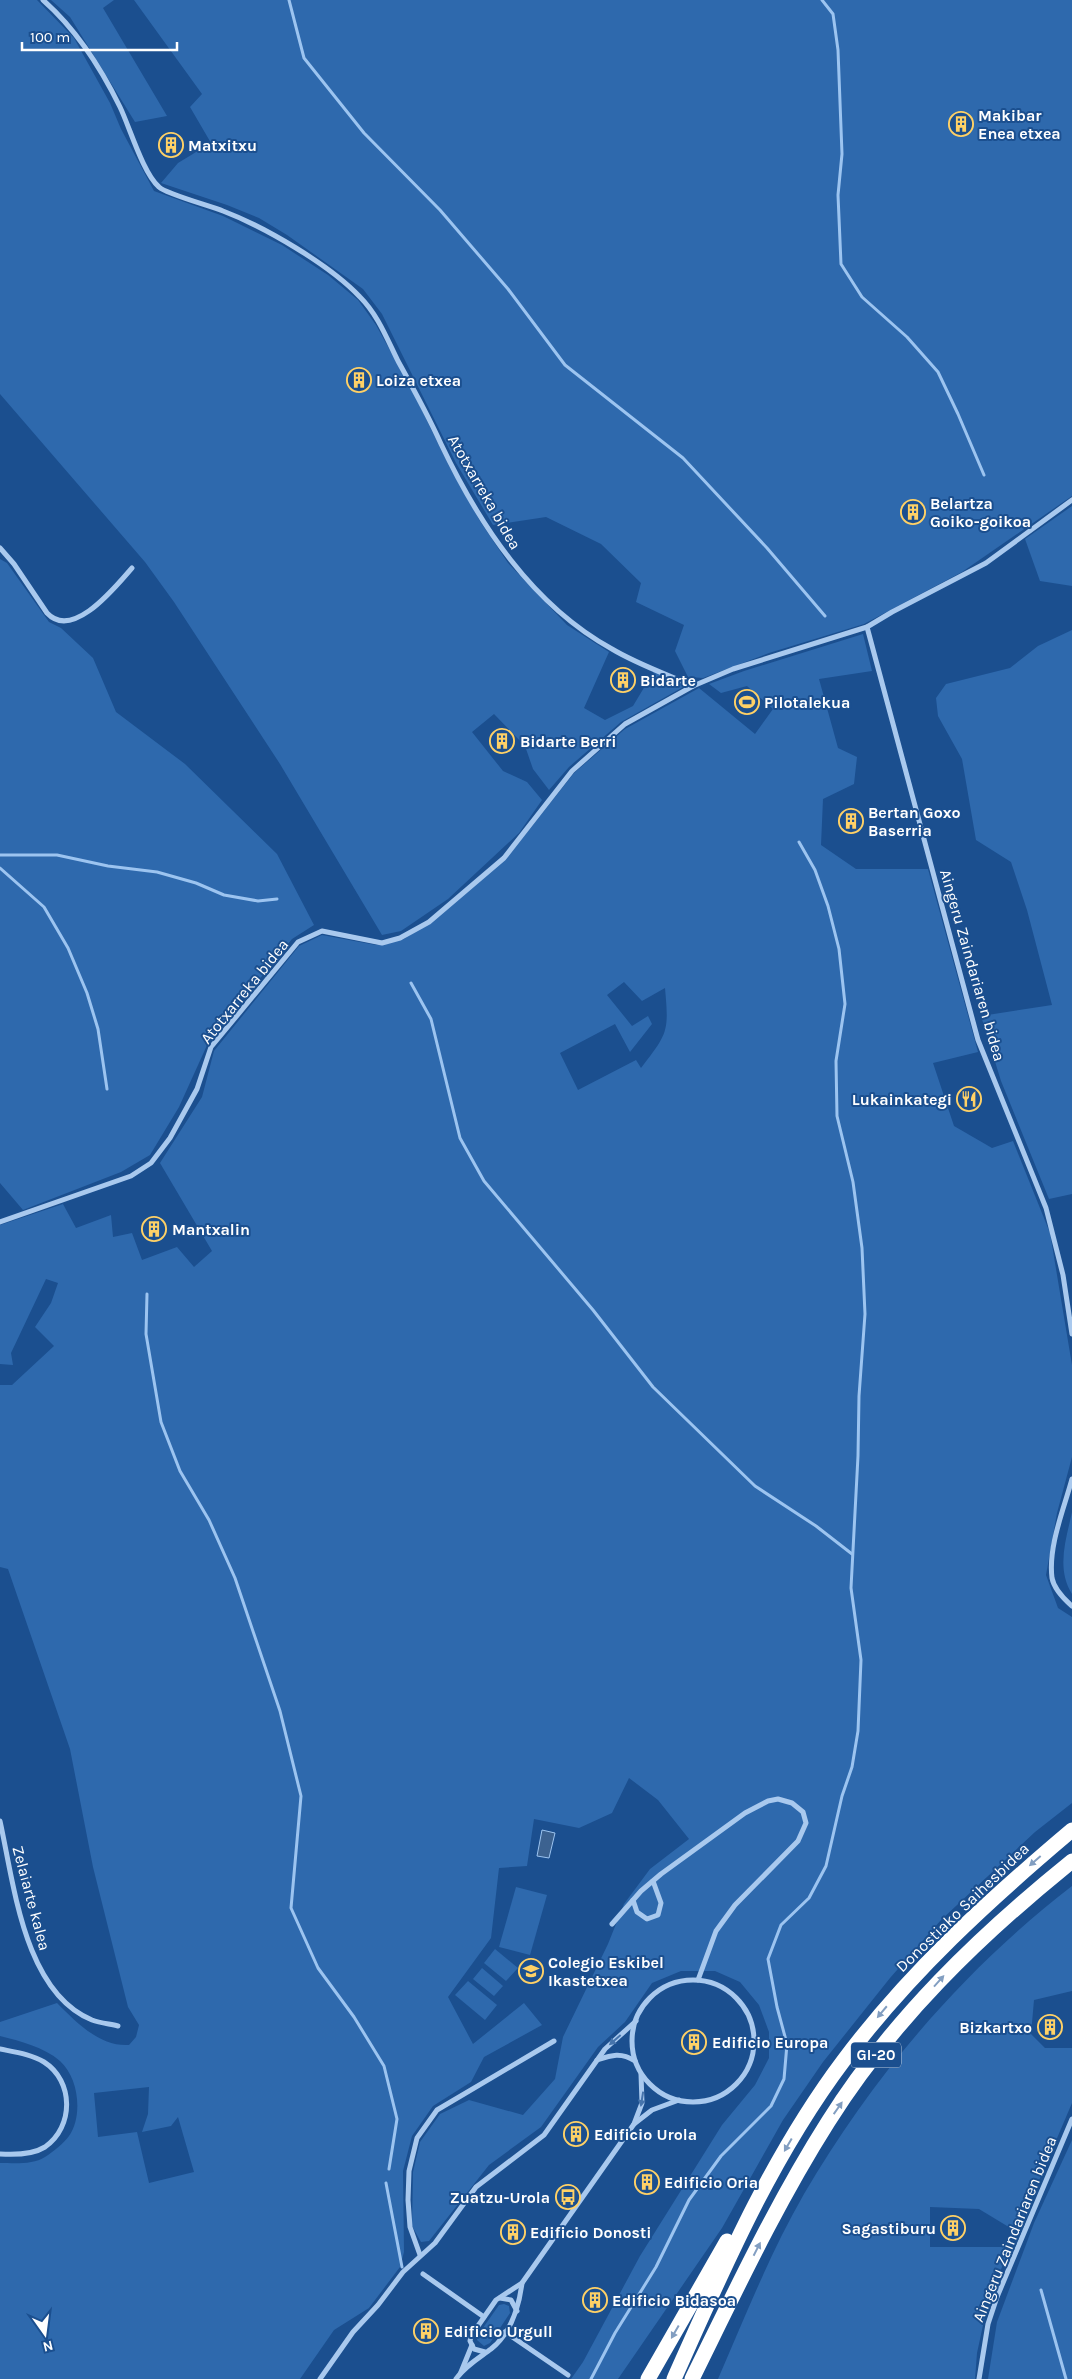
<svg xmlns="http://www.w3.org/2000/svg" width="1072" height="2379" viewBox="0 0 1072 2379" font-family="Karla,sans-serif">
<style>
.green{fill:#2e69ad;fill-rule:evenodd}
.water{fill:#3c6290;stroke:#9cc4f0}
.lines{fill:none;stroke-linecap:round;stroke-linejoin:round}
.stream{stroke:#9cc4f0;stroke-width:3}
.street{stroke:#a9c9ee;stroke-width:5}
.highway{stroke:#fff;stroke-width:15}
.oneway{fill:#829ec1}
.oneway2{fill:#4674ac}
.labels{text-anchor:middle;stroke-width:4;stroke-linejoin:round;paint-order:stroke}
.shield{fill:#1b4f8f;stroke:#bbcadd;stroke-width:1}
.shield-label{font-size:15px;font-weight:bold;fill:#fff}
.poi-label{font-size:16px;font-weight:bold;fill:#fff;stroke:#1b4f8f;text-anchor:start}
.street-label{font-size:16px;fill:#fff;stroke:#1b4f8f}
</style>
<rect width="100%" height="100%" fill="#1b4f8f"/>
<g class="green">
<polygon points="0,0 37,0 74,38 110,103 121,129 154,191 223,216 282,245 328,275 358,300 376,325 414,394 449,466 480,521 508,563 567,625 609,652 584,708 605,720 633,706 654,671 685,686 621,722 569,767 549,790 533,769 525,746 494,714 472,732 503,771 527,782 542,800 519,833 448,899 401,931 382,935 280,764 174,602 145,562 0,394"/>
<polygon points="51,0 114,0 103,8 167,116 135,122 70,17"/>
<polygon points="134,0 1072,0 1072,496 962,572 864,624 769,653 703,678 688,677 675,651 684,625 636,602 641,583 601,544 546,517 493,525 456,463 382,314 363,289 287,235 259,218 227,205 161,183 178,163 211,143 190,107 202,94"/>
<polygon points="1072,506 1072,586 1040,581 1025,539"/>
<polygon points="0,559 7,563 49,622 61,628 93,658 116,712 185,764 277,854 314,925 292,939 208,1043 179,1107 150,1155 121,1172 23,1210 0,1183"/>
<polygon points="1072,630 1072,1194 1049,1199 1001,1081 981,1016 1052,1005 1027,910 1011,862 976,840 962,759 938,716 936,698 946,684 1010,668 1038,646"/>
<path d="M863,634l9,37 -53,8 19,69 19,9 -3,27 -31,15 -2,46 35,24h72l50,183 -45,11 21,63 38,22 21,-7 37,92 22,132v92l-15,56 -11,62 12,33 14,9v186l-37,29 -94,88 -51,58 -67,84 -40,58 -61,108 -104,151h-47l12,-17 57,-106 82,-131 33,-40 14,-27v-26l-10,-27 -19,-23 -25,-11h-34l-29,12 -27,39 -27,25 -57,80 -52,38 -60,76 -8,1 -9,-16 1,-54 7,-30 20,-28 29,-14 54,15 32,-36 8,-42 45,-93 16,-40 26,-35 39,-30 -31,-39 -29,-22 -17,35 -33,15 -45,-9 -7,47 -28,2 -8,70 -43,59 25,47 51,-41 18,22 -58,32 -13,25 -38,24 -21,30 -9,35 1,81 -4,15 -31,41 -35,22 -34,49h-300v-216c14,0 33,2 45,-6 8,-5 19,-14 24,-21 14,-20 10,-58 -9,-75 -16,-14 -40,-20 -60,-25v-14l57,-19c19,19 43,44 72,42l7,-8 3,-12 -11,-18 -35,-140 -23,-118 -62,-180 -8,-2v-182h12l42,-39 -19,-19 16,-24 7,-20 -12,-4 -35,74 2,12 -13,-1v-139l63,-21 13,24 35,-13 2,22 19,-4 10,27 35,-13 17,20 18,-16 -52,-88 42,-66 12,-46 85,-105 23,-11 54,10 28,-6 32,-21 74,-64 64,-81 51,-44 74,-41 56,46 18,-25 -26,-23 -26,7 -12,-9 35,-13zM624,982l18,19 23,-13c4,44 3,45 -24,80l-5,-8 -58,30 -18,-37 55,-29 15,28 22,-28 -4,-8 -16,10 -25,-31zM149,2087l-1,27 -6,18 29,-6 7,-9 16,55 -45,11 -12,-51 -39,5 -4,-44z"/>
<path d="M1072,1512v82c-16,-26 -6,-54 0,-82z"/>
<path d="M1072,1886v105l-38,9 -3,34 14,14h27v55l-55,129 -38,-23 -49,-2v40h80l-22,55 -11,51 -2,26h-257c27,-62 52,-126 86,-185 69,-118 159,-224 268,-308z"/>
<polygon points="516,1887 547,1895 530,1955 499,1947"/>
<polygon points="495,1949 518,1968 506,1981 484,1963"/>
<polygon points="482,1968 503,1986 494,1996 473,1979"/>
<polygon points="468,1981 497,2005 485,2020 455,1995"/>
<polygon points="1072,2140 1072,2379 988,2379 997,2322 1034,2223"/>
<polygon points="504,2304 509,2306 510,2313 490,2343 484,2346 477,2340 478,2335 499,2305"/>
</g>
<polygon class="water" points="542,1830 555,1833 549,1858 537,1856"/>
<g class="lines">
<g class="stream">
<polyline points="289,0 304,58 364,133 440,210 508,289 565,365 683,458 767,548 825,616"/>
<polyline points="822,0 833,14 838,50 842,154 838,195 841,264 862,297 907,337 938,372 958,414 984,475"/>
<polyline points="0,855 57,855 108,866 157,872 196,883 224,895 258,901 277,899"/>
<polyline points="0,868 44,907 68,948 87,993 98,1029 107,1089"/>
<polyline points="411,983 431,1019 460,1138 484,1181 593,1310 653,1387 755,1486 816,1526 852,1554"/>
<polyline points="147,1294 146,1334 161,1422 180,1471 209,1520 235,1578 280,1711 301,1796 291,1908 318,1968 354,2017 384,2066 397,2119 389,2169"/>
<polyline points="386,2183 402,2267"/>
<polyline points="1041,2290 1066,2379"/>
<polyline points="591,2379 615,2333 656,2267 689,2200 721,2156 771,2106 784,2079 787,2044 777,2007 768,1959 781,1925 809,1898 826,1866 842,1796 852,1767 858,1731 861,1660 851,1588 858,1456 859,1396 865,1314 862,1248 853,1182 837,1116 836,1061 845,1004 839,949 828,906 815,870 799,842"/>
</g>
<g class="street">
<path d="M43,0c33,29 58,68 77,107 10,21 23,66 39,80 7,7 52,19 64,24 42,16 107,54 137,86 18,18 27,42 38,64 15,27 30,54 43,83 38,80 91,161 171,205 25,15 54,25 81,37"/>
<path d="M0,548l14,16 33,49c26,28 69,-27 85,-45"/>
<polyline points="867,627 978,1040 1046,1208 1063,1275 1072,1334"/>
<polyline points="0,1222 131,1176 151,1163 170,1138 197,1089 211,1047 298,942 322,931 382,943 400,938 429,922 504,858 572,771 625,724 693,686 733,669 867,627 892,612 986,563 1072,500"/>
<path d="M1072,1479c-8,30 -24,67 -20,99 2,11 12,21 20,28"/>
<path d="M0,1821c14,63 24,171 92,199 8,3 18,4 26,6"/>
<polyline points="633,1900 637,1912 647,1919 658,1915 661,1903 653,1881"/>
<polyline points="612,1924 641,1891 661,1874 745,1813 768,1801 778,1799 792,1803 803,1812 806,1823 798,1841 735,1905 716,1931 698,1980"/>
<circle cx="693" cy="2041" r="61"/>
<path d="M0,2049c15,3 31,5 44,13 30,19 30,65 1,85 -13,8 -30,8 -45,7"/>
<path d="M597,2060c15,-5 24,-8 38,1"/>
<polyline points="634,2124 652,2110 679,2100"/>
<polyline points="420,2255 410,2227 408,2200 409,2171 417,2138 437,2110 554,2041"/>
<polyline points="423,2274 484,2317"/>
<polyline points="500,2298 511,2300 517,2311"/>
<polyline points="505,2332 568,2375"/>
<polyline points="485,2352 474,2349 470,2341 471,2336 496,2300 522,2283 634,2124 642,2103 641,2074"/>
<polyline points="461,2372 472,2345"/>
<polyline points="320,2379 353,2332 378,2305 403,2272 435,2243 476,2187 544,2135 605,2049 636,2021"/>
<path d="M456,2379c9,-13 23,-21 35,-30 20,-16 28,-42 31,-66"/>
<polyline points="979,2379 988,2324 997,2297 1072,2119"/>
</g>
<g class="highway">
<polyline points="648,2379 727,2241"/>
<path d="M674,2379c49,-110 97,-222 170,-319 65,-87 145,-160 228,-230"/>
<path d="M692,2379c43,-87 84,-175 136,-257 64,-102 151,-186 244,-261"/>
</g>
</g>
<defs><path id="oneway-solid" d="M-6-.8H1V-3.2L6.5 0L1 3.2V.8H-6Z" transform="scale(1.25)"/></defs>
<g class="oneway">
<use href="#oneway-solid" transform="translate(1035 1861) rotate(139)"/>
<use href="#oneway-solid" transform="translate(939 1981) rotate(-48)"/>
<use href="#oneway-solid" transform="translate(882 2012) rotate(130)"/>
<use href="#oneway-solid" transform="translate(838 2108) rotate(-55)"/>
<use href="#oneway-solid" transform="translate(788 2145) rotate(120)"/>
<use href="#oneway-solid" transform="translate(757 2249) rotate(-63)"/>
<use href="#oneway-solid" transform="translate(675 2332) rotate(120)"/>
</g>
<g class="oneway2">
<use href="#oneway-solid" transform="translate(615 2040) rotate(139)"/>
<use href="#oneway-solid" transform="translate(642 2099) rotate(99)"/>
</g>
<defs>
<symbol id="building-ring" viewBox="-11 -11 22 22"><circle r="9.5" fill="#1b4f8f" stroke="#ffd166" stroke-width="1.5"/><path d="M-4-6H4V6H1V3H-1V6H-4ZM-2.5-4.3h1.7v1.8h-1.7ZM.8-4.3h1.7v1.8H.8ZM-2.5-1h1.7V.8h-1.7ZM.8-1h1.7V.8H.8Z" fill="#ffd166"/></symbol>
<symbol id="stadium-ring" viewBox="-11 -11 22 22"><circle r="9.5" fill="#1b4f8f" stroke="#ffd166" stroke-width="1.5"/><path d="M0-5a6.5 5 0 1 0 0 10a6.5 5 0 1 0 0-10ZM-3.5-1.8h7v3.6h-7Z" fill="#ffd166"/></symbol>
<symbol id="restaurant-ring" viewBox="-11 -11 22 22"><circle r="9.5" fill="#1b4f8f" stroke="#ffd166" stroke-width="1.5"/><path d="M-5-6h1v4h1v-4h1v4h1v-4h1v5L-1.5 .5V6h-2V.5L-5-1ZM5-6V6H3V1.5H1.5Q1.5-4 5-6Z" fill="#ffd166"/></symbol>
<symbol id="school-ring" viewBox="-11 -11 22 22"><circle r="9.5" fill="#1b4f8f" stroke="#ffd166" stroke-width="1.5"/><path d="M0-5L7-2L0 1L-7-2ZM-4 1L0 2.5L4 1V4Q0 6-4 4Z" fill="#ffd166"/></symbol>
<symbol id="bus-ring" viewBox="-11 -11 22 22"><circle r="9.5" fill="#1b4f8f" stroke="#ffd166" stroke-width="1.5"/><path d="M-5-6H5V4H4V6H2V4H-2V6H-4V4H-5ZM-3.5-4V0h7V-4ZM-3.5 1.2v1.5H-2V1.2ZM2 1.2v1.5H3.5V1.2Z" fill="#ffd166"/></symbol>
</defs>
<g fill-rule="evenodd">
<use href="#building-ring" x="947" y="110" width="28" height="28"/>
<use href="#building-ring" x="157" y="131" width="28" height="28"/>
<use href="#building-ring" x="345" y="366" width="28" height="28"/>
<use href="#building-ring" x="899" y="498" width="28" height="28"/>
<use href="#building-ring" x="609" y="666" width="28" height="28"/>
<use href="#stadium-ring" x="733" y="688" width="28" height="28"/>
<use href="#building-ring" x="488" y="727" width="28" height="28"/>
<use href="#building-ring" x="837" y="807" width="28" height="28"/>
<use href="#restaurant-ring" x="955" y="1085" width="28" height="28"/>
<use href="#building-ring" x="140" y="1215" width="28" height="28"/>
<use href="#school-ring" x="517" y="1957" width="28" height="28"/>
<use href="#building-ring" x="1036" y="2013" width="28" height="28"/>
<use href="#building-ring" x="680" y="2028" width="28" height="28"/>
<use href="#building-ring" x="562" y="2120" width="28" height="28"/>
<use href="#building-ring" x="633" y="2168" width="28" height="28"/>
<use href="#bus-ring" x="554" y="2183" width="28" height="28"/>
<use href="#building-ring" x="939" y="2214" width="28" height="28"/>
<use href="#building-ring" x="499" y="2218" width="28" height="28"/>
<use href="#building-ring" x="581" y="2286" width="28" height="28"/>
<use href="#building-ring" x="412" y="2317" width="28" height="28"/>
</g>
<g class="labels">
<rect class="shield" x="851" y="2042.5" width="50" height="25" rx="4"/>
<g class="shield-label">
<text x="876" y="2060">GI-20</text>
</g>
<g class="poi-label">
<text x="978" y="121">Makibar<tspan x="978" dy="18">Enea etxea</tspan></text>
<text x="188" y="151">Matxitxu</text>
<text x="376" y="386">Loiza etxea</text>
<text x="930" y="509">Belartza<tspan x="930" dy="18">Goiko-goikoa</tspan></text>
<text x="640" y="686">Bidarte</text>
<text x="764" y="708">Pilotalekua</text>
<text x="520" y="747">Bidarte Berri</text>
<text x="868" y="818">Bertan Goxo<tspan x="868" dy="18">Baserria</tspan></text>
<text x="952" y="1105" text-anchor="end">Lukainkategi</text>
<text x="172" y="1235">Mantxalin</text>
<text x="548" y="1968">Colegio Eskibel<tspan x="548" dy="18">Ikastetxea</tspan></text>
<text x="1032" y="2033" text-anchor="end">Bizkartxo</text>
<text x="712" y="2048">Edificio Europa</text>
<text x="594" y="2140">Edificio Urola</text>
<text x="664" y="2188">Edificio Oria</text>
<text x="550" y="2203" text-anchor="end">Zuatzu-Urola</text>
<text x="936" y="2234" text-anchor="end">Sagastiburu</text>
<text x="530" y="2238">Edificio Donosti</text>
<text x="612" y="2306">Edificio Bidasoa</text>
<text x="444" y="2337">Edificio Urgull</text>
</g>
<g class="street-label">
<text transform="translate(485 492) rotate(60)" y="6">Atotxarreka bidea</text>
<text transform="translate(973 965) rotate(74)" y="6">Aingeru Zaindariaren bidea</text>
<text transform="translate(244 991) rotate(-51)" y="6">Atotxarreka bidea</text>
<text transform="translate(32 1898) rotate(75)" y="6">Zelaiarte kalea</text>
<text transform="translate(962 1907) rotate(-44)" y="6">Donostiako Saihesbidea</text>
<text transform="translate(1014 2229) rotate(-68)" y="6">Aingeru Zaindariaren bidea</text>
</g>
</g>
<g transform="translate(45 2334) rotate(166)" stroke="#1b4f8f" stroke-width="4" paint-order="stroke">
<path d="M0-4L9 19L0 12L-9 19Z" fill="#ffffff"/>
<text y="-8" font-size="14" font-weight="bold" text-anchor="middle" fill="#ffffff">N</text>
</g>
<path d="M22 42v8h155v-8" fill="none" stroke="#ffffff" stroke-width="2.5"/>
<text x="30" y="42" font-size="15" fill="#ffffff" stroke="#1b4f8f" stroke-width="4" paint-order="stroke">100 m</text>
</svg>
